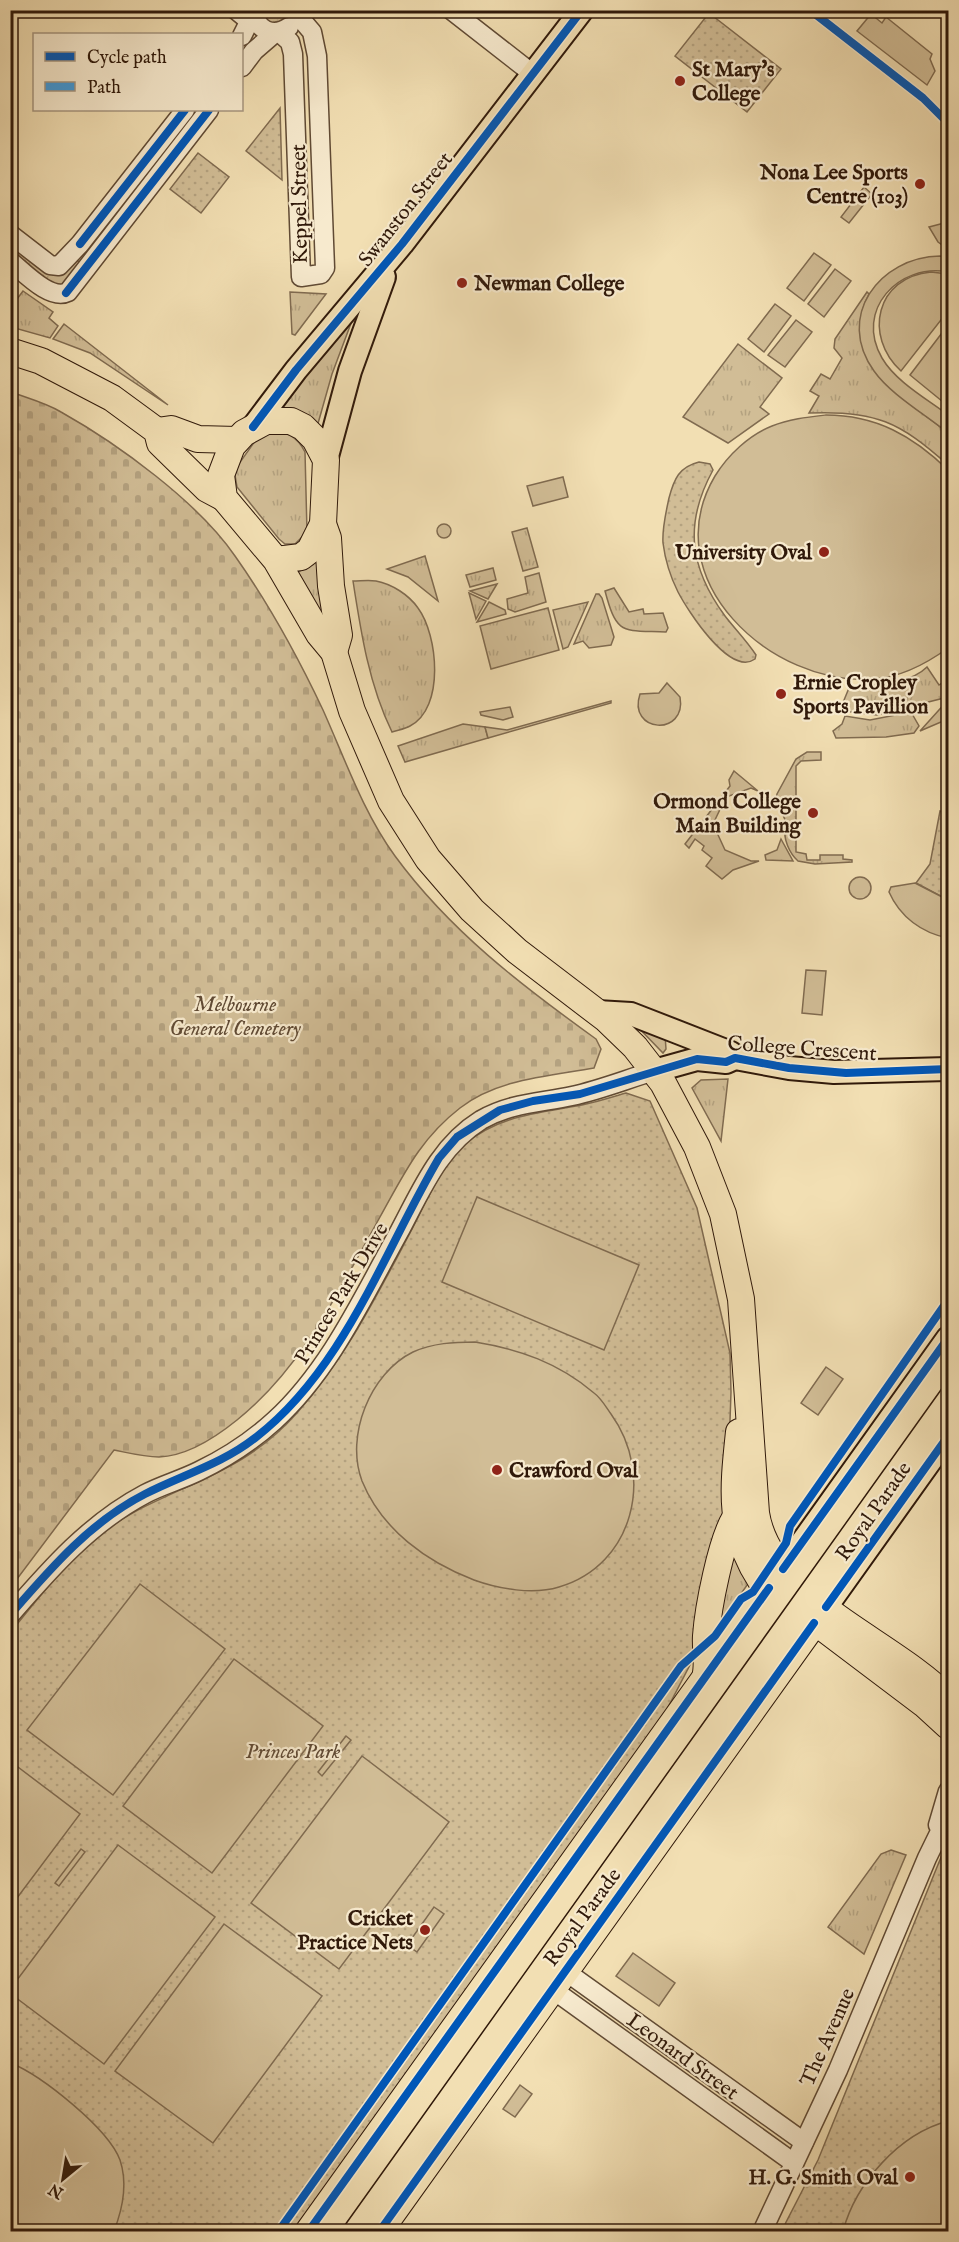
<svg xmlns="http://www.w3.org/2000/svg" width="959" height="2242" viewBox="0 0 959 2242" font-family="'IM FELL English',serif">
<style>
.grass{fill:url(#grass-tufts);stroke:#806b50;stroke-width:1.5}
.cemetery{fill:url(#cemetery-stones);stroke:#806b50;stroke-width:1.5}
.park{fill:url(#park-dots);stroke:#806b50;stroke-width:1.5}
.garden{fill:#d1bd96;stroke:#806b50;stroke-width:1.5}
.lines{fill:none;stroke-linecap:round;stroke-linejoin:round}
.minor-casing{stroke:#604a34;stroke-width:21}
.major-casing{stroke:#30190a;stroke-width:26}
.highway-casing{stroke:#30190a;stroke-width:28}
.minor{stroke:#f7eace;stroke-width:18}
.major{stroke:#f2dfb3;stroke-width:22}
.highway{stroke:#f2dfb3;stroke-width:26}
.tram{stroke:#30190a;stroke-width:1.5}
.quiet{stroke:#3e9bde;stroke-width:6;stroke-dasharray:12 6;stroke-linecap:butt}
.cycleway-casing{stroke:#f7eace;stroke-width:11}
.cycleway{stroke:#0057b8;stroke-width:8}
.poi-dot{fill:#8f2418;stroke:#f7eace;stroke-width:2}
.labels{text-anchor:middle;stroke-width:4.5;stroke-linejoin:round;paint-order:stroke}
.poi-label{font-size:21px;font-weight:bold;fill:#30190a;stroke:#f7eace;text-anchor:end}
.street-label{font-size:21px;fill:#30190a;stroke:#f7eace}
.park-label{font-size:21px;font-style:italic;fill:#604a34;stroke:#f7eace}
</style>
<defs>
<pattern id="grass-tufts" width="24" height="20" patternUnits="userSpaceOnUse" patternTransform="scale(1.5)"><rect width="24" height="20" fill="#d1bd96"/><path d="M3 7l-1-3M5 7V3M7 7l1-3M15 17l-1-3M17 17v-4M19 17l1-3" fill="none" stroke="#b4a280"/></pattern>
<pattern id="cemetery-stones" width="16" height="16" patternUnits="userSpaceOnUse" patternTransform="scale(1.5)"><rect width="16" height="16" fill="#d1bd96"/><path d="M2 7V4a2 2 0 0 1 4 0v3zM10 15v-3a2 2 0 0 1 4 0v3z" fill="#b4a280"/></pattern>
<pattern id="park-dots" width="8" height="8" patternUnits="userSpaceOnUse" patternTransform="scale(1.5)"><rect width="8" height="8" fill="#d1bd96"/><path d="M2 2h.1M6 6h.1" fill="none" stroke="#b4a280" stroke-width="1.8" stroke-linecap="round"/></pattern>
</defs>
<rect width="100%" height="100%" fill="#f2dfb3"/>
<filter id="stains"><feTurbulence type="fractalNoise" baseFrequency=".00333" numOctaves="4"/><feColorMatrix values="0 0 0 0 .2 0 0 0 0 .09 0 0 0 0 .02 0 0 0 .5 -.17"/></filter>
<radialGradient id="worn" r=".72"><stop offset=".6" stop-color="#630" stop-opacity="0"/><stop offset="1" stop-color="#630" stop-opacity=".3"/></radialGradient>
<g class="grass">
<polygon points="261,11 288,11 287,19 282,24 269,24"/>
<polygon points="948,222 948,246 945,247 938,242 929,227"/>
<polygon points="10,242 56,275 63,274 76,259 82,265 58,289 11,256"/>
<polygon points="23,291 53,312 49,318 58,326 50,338 11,327 11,307"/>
<polygon points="290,292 326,294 295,335 292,334"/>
<path d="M867,292l2,2c-35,66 36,104 79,139v32c-48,-43 -73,-55 -139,-52l10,-17 -9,-5 11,-17 9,5 12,-21 -8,-10 1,-9z"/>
<polygon points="359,302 332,374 317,427 291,410 279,407"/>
<polygon points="64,324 168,405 90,353 53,339"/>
<polygon points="738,344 782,378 760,407 769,414 728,443 683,417"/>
<path d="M270,431c17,1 27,5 35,21l2,80 -12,12h-10l-6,-5 -42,-52 -2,-12 3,-10 20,-28z"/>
<polygon points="527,528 538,567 523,571 512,532"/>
<polygon points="321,554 330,630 298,572 315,563"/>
<polygon points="425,556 438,601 408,577 387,569"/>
<polygon points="493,568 496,580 470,587 466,575"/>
<polygon points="539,573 546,602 515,612 508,609 507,599 528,593 525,577"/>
<path d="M353,581c7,0 16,-1 23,0 16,3 33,14 42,27 20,27 27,100 -8,118 -5,3 -12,4 -18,6 -23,-47 -31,-99 -39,-151z"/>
<polygon points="497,584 488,599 470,591"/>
<path d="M614,588l15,24 14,-3 1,5 19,-1 5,15 -2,4c-44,-2 -49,4 -61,-41z"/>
<polygon points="469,593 486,601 476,619"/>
<polygon points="596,594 599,594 602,598 614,637 611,645 589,648 583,641 574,644"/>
<polygon points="489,602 505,610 506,614 477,622"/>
<polygon points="588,602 568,647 563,649 553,610"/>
<polygon points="548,608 559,650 491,669 480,626"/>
<path d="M927,667l12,18 9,-6v16l-4,3 -67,17 -33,-4 -2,-6 7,-17c24,-3 60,-3 78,-21z"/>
<polygon points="948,700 948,719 920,731"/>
<polygon points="911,712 919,726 914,733 886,737 836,738 833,731 842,724 845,716 870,720"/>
<polygon points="463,724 485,727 488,738 405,762 398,746"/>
<polygon points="807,752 821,752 821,760 801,761 796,766 796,823 786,822 776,799 777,794 796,759"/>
<path d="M786,827l10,1v24l10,2 1,6h13v-5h23v4l9,1v2l-37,2 -17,-3c-8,-7 -16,-23 -12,-34z"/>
<polygon points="781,839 793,861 766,860 765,855 777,850"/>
<polygon points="631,1020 665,1035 666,1049 663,1053"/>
<polygon points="728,1079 721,1141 692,1088 701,1080"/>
<polygon points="731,1539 750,1581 712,1635"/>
<polygon points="891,1850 906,1855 864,1954 828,1927 881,1854"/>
</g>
<path class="cemetery" d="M11,392c16,6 35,11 50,20 57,32 137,90 174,144 34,48 63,101 88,154 22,49 40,102 72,146 55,75 126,129 201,183l5,10 -7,19c-45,8 -97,11 -134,40 -40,31 -56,66 -80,109 -41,73 -77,150 -143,203 -21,17 -50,36 -78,37 -15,0 -30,-4 -45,-7l-103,137z"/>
<g class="park">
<polygon points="709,13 781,69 747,112 675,56"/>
<polygon points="280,108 282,180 246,151"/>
<polygon points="198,153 229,177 201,213 170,189"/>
<path d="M699,462l11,2 3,6c-29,53 -24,97 12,146 10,13 22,25 31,39l-1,4c-25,18 -67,-48 -77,-67 -7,-14 -13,-33 -15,-49 -1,-15 3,-31 6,-45 5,-19 10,-31 30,-36z"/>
<polygon points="940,811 948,814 948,900 916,883 930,864"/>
<path d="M626,1093l24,8 47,107 33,145 1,39 -4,114 -35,155 -27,52 -369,518h-285l-1,-598c35,-44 75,-95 126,-122 62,-32 112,-43 161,-98 48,-54 79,-116 113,-180 15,-28 30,-66 54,-88 34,-30 76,-32 118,-40 15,-3 30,-8 44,-12z"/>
<polygon points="948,1840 948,2231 781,2232 818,2160"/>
</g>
<g class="garden">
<polygon points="871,14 882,23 886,17 932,54 930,59 935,71 927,85 857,31"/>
<polygon points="864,187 872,194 849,223 841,217"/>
<polygon points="814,253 831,265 804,301 787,288"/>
<path d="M940,256l8,2v14c-49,-9 -94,38 -66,86 14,24 45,41 66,57v18c-22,-18 -58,-39 -74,-62 -39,-54 5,-114 66,-115z"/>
<polygon points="835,269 851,281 824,317 808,304"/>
<path d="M931,272l17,2v37l-47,60c-38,-35 -25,-94 30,-99z"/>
<polygon points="775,304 791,316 764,352 748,339"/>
<polygon points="796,320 812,332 785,367 768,355"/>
<polygon points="948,325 948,406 910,375"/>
<path d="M826,415c50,0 87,21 122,55v178c-22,16 -46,29 -74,31 -103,8 -220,-100 -159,-203 13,-21 34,-41 57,-50 17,-7 36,-9 54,-11z"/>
<polygon points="563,477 568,497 533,506 527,486"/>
<circle cx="444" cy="531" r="7"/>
<path d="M667,683l13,14c7,40 -53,36 -40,-3l19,-1z"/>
<polygon points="611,701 611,703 488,738 485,727 507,730"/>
<polygon points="510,707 513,717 503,720 481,715 480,712"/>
<polygon points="734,771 758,791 751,788 726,797 713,824 725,850 751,861 759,861 733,870 722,879 706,866 712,858 702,850 704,846 695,839 689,848 685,844 730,786 729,780"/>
<circle cx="860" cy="888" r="11"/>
<path d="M915,883l33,17v38c-26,-5 -48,-21 -59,-46l2,-5z"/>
<polygon points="806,970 826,971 822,1015 802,1013"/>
<polygon points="477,1197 639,1265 604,1350 442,1282"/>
<path d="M475,1342c44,7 84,21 119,51 7,5 12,14 17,21 44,61 23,151 -52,173 -26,8 -60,2 -85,-7 -47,-18 -92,-50 -112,-99 -17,-45 8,-108 51,-129 20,-9 41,-10 62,-10z"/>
<polygon points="826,1367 843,1379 818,1415 801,1403"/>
<polygon points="140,1584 225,1649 113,1795 27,1730"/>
<polygon points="234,1659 323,1726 212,1873 123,1806"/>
<polygon points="346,1736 351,1740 322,1776 318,1772"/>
<polygon points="362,1756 449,1822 339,1969 251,1903"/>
<polygon points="10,1761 80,1814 11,1906 10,1906"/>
<polygon points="118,1845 215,1917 104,2064 11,1994 11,1988"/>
<polygon points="81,1849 85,1852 59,1886 55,1883"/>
<polygon points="434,1907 444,1914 417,1952 407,1945"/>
<polygon points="224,1924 322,1996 213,2143 115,2071"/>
<polygon points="633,1953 675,1983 659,2006 616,1976"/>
<path d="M11,2063c31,13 97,65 109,97 8,24 3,48 -6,71h-103z"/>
<polygon points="520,2085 532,2094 515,2117 503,2109"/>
<path d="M948,2121v110h-105c13,-48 56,-97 105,-110z"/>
</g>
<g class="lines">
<defs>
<g id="minor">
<polyline points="236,10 247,19 254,10"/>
<path d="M254,10c1,20 19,28 35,17"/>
<polyline points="451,10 533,74"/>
<polyline points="948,10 948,11"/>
<polyline points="279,32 290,42 293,54 301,277 321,274 325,268 317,56 312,32 295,12"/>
<polyline points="242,36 254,12"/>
<polyline points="242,67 254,51 276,32"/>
<polyline points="10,234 50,265 59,266 80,244 185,110"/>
<path d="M10,261c14,11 40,40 58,31l141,-182"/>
<path d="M10,1615c40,-46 80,-92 135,-121 17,-9 36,-14 54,-23 27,-13 53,-30 75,-50 56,-51 89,-124 125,-189 22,-41 40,-86 82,-112 30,-17 58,-17 91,-24 28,-6 55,-17 82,-25"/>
<polyline points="938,1825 948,1791"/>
<polyline points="565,1971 804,2142"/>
<polyline points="552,1989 794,2163"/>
<polyline points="762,2232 838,2070 927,1858 948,1815"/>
</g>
<g id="major">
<polyline points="253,427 296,370 402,244 582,10"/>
<polyline points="326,460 350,371 384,277"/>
<polyline points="597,1012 631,1014 731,1053"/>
<polyline points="654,1071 697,1059 726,1062 735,1058 789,1068 834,1072 948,1069"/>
<polyline points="783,1569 948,1338"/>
<polyline points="796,1582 948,1369"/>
<polyline points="811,1595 948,1402"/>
<polyline points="826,1607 948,1436"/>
</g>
<g id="highway">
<polyline points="10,351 41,361 112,398 157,431 160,443 207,489 224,498"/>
<polyline points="157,431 171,429 198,439 237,440"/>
<polyline points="323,524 328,538 331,586 339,635 334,652"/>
<path d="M276,560l25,-3 9,-7 13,-26 3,-64 -11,-21 -12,-12 -12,-6h-25l-22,12 -12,13 -11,29 3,23 52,62 43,74 15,18 18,59 39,90 37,58 44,51 45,41 89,68 29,28 28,36 34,64 26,67 18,85 15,214c13,86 137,128 192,186"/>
<path d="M739,1432c-6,57 -11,98 22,149l163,123 24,22"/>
<path d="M705,1678c4,-15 0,-28 1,-42 2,-28 15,-95 29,-118"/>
<polyline points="308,2232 783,1569"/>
<polyline points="331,2232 796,1582"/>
<polyline points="356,2232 811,1595"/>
<polyline points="379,2232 826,1607"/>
</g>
</defs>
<use href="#minor" class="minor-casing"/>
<use href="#major" class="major-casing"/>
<use href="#highway" class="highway-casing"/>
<use href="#minor" class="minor"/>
<use href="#major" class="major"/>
<use href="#highway" class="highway"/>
<polyline class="tram" points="340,2232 948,1380"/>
<polyline class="quiet" points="948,10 948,11"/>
<defs>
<g id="cycleway">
<polyline points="810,10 923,98 948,123"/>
<polyline points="80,244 185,110"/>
<polyline points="66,293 209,110"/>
<polyline points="253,427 296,370 402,244 582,10"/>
<polyline points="783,1569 948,1338"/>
<polyline points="826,1607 948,1436"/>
<path d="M10,1615c40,-46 80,-93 135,-121 37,-19 77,-30 110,-56 89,-68 129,-187 184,-280l18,-21 43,-27 33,-9 47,-7 117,-35 29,3 9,-4 54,10 57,5 102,-4"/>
<polyline points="278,2232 681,1666 715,1636 741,1599 753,1592 786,1543 790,1526 948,1300"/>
<polyline points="308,2232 769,1588"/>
<polyline points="379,2232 814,1623"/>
</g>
</defs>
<use href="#cycleway" class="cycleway-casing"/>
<use href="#cycleway" class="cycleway"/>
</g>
<g class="poi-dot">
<circle cx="680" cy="81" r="6"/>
<circle cx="920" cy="184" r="6"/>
<circle cx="462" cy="283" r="6"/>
<circle cx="824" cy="552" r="6"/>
<circle cx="781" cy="694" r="6"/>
<circle cx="813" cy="813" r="6"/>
<circle cx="497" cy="1470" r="6"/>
<circle cx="425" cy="1930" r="6"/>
<circle cx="910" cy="2177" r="6"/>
</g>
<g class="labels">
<g class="poi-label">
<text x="692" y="76" text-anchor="start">St Mary's<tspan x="692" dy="24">College</tspan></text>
<text x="908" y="179">Nona Lee Sports<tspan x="908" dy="24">Centre (103)</tspan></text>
<text x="474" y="290" text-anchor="start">Newman College</text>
<text x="812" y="559">University Oval</text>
<text x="793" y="689" text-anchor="start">Ernie Cropley<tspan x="793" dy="24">Sports Pavillion</tspan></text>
<text x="801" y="808">Ormond College<tspan x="801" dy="24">Main Building</tspan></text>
<text x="509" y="1477" text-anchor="start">Crawford Oval</text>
<text x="413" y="1925">Cricket<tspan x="413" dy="24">Practice Nets</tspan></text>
<text x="898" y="2184">H. G. Smith Oval</text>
</g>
<g class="street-label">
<text transform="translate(299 204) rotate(-91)" y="7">Keppel Street</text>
<text transform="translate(405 209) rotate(-52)" y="7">Swanston Street</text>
<text transform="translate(802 1048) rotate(4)" y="7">College Crescent</text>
<text transform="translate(341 1293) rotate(-59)" y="7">Princes Park Drive</text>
<text transform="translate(873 1511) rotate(-55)" y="7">Royal Parade</text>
<text transform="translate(582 1917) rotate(-54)" y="7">Royal Parade</text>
<text transform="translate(827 2037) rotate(-66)" y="7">The Avenue</text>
<text transform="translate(683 2056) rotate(36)" y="7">Leonard Street</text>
</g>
<g class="park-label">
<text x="235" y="1011">Melbourne<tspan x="235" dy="24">General Cemetery</tspan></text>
<text x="293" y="1758">Princes Park</text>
</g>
</g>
<rect width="959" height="2242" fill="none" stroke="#f2dfb3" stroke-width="36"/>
<rect x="12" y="12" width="935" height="2218" fill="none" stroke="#30190a" stroke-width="3"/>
<rect x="18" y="18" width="923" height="2206" fill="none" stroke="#30190a" stroke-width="1.5"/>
<rect x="33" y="33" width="210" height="78" fill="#f7eace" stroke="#a79680" stroke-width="1.5"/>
<rect x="45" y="52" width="30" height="9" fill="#0057b8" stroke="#a79680" stroke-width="1.5"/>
<text x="87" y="63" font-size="18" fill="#30190a">Cycle path</text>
<rect x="45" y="82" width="30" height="9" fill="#3e9bde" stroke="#a79680" stroke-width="1.5"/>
<text x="87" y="93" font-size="18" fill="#30190a">Path</text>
<g transform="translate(63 2179) rotate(210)" stroke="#f7eace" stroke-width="4.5" paint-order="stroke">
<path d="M0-4.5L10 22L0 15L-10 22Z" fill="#30190a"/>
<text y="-9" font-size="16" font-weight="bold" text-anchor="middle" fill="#30190a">N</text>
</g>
<rect width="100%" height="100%" filter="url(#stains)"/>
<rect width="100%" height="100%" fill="url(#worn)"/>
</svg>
